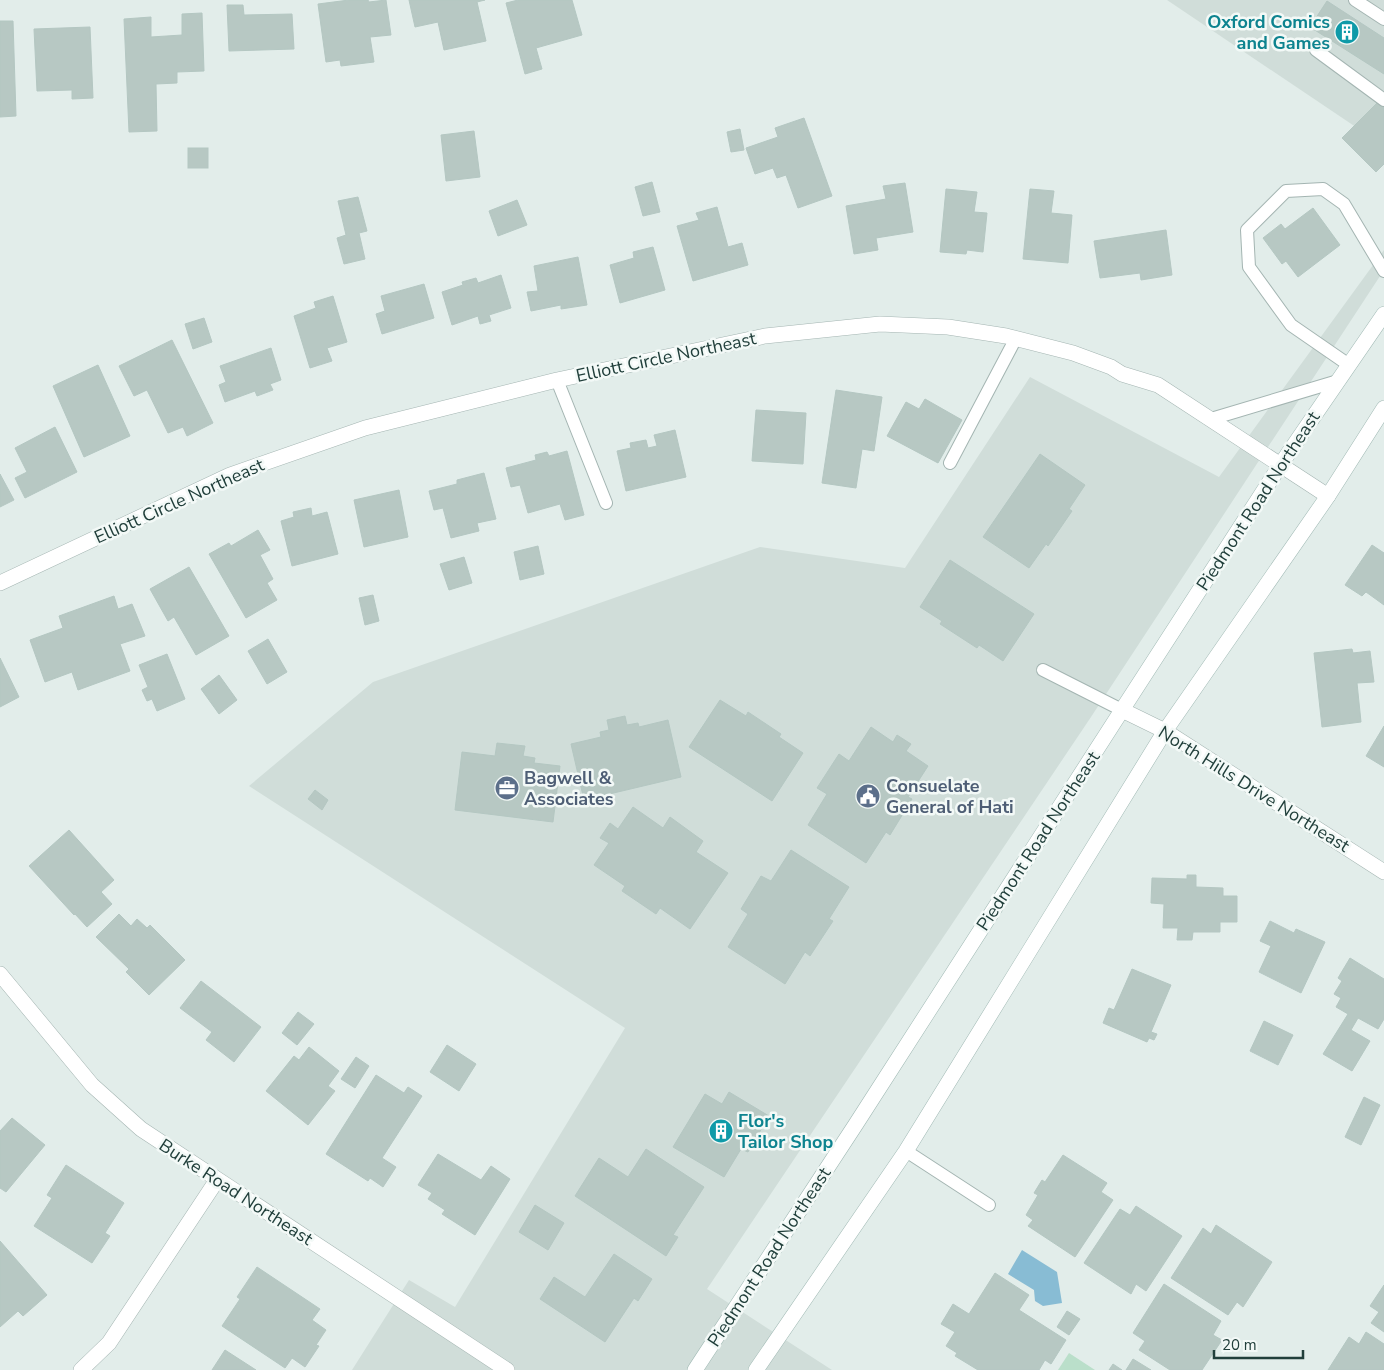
<svg xmlns="http://www.w3.org/2000/svg" width="1384" height="1370" viewBox="0 0 1384 1370" font-family="'Nunito Sans',sans-serif">
<style>
.built{fill:#d0ddd9}
.green{fill:#badfca}
.water{fill:#88bcd4}
.building{fill:#b7c8c3;stroke:#b4c7c2}
.lines{fill:none;stroke-linecap:round;stroke-linejoin:round}
.service-casing{stroke:#a4b5b2;stroke-width:14}
.minor-casing{stroke:#a4b5b2;stroke-width:16}
.secondary-casing{stroke:#a0b9b4;stroke-width:16}
.service{stroke:#fff;stroke-width:12}
.minor{stroke:#fff;stroke-width:15}
.secondary{stroke:#fff;stroke-width:15}
.labels{text-anchor:middle;stroke-width:5;stroke-linejoin:round;paint-order:stroke}
.culture-label{font-size:18px;font-weight:bold;fill:#0d838f;stroke:#f3f9f7;text-anchor:end}
.street-label{font-size:18px;fill:#213f3b;stroke:#f3f9f7}
.service-label{font-size:18px;font-weight:bold;fill:#4e5e75;stroke:#f3f9f7;text-anchor:start}
</style>
<rect width="100%" height="100%" fill="#e2edea"/>
<g class="built">
<polygon points="1167,0 1384,0 1384,146"/>
<polygon points="1384,250 1384,270 1091,717 707,1289 832,1370 352,1370 409,1280 455,1307 625,1028 249,786 373,682 760,547 905,568 1030,377 1219,477"/>
</g>
<polygon class="green" points="1069,1353 1095,1370 1058,1370"/>
<polygon class="water" points="1022,1250 1057,1272 1062,1303 1043,1306 1035,1301 1034,1290 1008,1274"/>
<g class="building">
<polygon points="349,0 368,0 369,2 386,0 391,35 370,37 374,62 341,66 340,60 326,62 318,4"/>
<polygon points="409,0 485,0 477,2 486,41 444,50 438,22 415,27"/>
<polygon points="518,0 572,0 582,35 536,48 542,69 525,74 506,3"/>
<polygon points="1327,1 1384,38 1384,74 1310,27"/>
<polygon points="227,5 243,5 244,15 292,14 294,49 229,51"/>
<polygon points="202,13 204,71 177,72 177,83 156,84 157,131 129,132 124,19 151,17 151,37 182,35 182,14"/>
<polygon points="0,21 13,21 16,116 0,117"/>
<polygon points="90,27 93,98 72,99 72,90 37,91 34,29"/>
<polygon points="1380,100 1384,105 1384,164 1376,172 1342,138"/>
<polygon points="804,118 832,196 798,208 786,175 777,178 773,168 755,174 746,148 778,137 775,128"/>
<polygon points="740,129 744,150 731,152 727,132"/>
<polygon points="474,131 480,177 446,181 441,135"/>
<rect x="188" y="148" width="20" height="20"/>
<polygon points="652,182 660,212 643,216 635,187"/>
<polygon points="905,183 913,232 876,238 878,250 854,254 846,206 886,199 883,186"/>
<polygon points="946,189 977,192 974,212 987,213 983,252 967,250 966,254 940,252"/>
<polygon points="1030,189 1054,191 1051,213 1072,215 1068,263 1023,259"/>
<polygon points="358,197 367,231 359,233 365,259 344,264 337,238 346,235 338,201"/>
<polygon points="517,200 527,225 498,236 489,211"/>
<polygon points="717,207 728,247 742,243 748,265 693,281 677,226 699,220 696,213"/>
<polygon points="1313,208 1340,245 1298,277 1286,261 1282,264 1263,238 1281,224 1285,229"/>
<polygon points="1166,230 1172,275 1141,280 1140,273 1100,278 1094,241"/>
<polygon points="653,247 665,290 620,303 610,265 634,258 633,252"/>
<polygon points="578,257 587,305 561,309 561,305 531,311 527,292 538,291 534,266"/>
<polygon points="501,275 511,308 489,315 491,321 480,324 478,316 452,325 442,292 463,285 462,282 476,278 478,283"/>
<polygon points="424,284 434,318 382,334 376,314 385,311 381,296"/>
<polygon points="333,296 347,342 327,348 332,361 310,368 294,316 316,308 314,302"/>
<polygon points="204,318 212,342 193,349 185,324"/>
<polygon points="172,340 213,423 187,436 183,427 168,433 147,390 134,396 119,366"/>
<polygon points="271,348 281,380 270,384 273,390 257,396 255,391 225,402 219,385 226,382 220,366"/>
<polygon points="98,365 130,436 84,457 53,386"/>
<polygon points="836,390 882,397 874,451 862,449 856,488 822,483"/>
<polygon points="925,399 962,420 938,463 887,436 906,402 919,409"/>
<polygon points="756,410 806,413 803,464 752,461"/>
<polygon points="55,427 77,472 25,498 15,478 27,472 15,448"/>
<polygon points="675,430 686,477 626,491 617,451 631,448 630,443 646,440 648,448 657,446 654,435"/>
<polygon points="567,451 584,515 565,520 560,504 528,513 520,485 511,487 506,468 536,460 535,455 547,452 549,456"/>
<polygon points="1040,454 1085,485 1069,509 1072,511 1048,546 1046,544 1029,568 983,537"/>
<polygon points="484,473 496,519 477,523 479,531 451,538 443,508 434,510 429,491 457,484 457,480"/>
<polygon points="0,474 14,500 0,507"/>
<polygon points="399,490 408,537 364,547 354,500"/>
<polygon points="311,508 312,516 327,512 338,554 292,566 281,521 294,517 293,512"/>
<polygon points="258,530 270,550 260,555 273,579 267,583 277,600 246,618 209,554 229,543 231,546"/>
<polygon points="1372,545 1384,553 1384,605 1366,592 1362,596 1345,585"/>
<polygon points="538,546 544,574 520,580 514,552"/>
<polygon points="464,557 472,583 449,590 440,564"/>
<polygon points="950,560 1034,614 1003,661 979,645 977,648 940,624 942,621 920,607"/>
<polygon points="189,567 229,636 196,655 174,617 168,621 150,589"/>
<polygon points="373,595 379,621 365,625 359,598"/>
<polygon points="114,596 118,609 132,604 145,636 120,644 130,671 78,690 72,672 45,682 30,640 63,628 59,616"/>
<polygon points="268,639 287,672 267,684 248,651"/>
<polygon points="1352,649 1353,653 1370,651 1374,682 1357,683 1361,722 1322,727 1314,653"/>
<polygon points="167,654 185,699 157,711 152,699 147,701 142,690 148,687 139,665"/>
<polygon points="0,658 19,697 0,707"/>
<polygon points="219,675 237,700 219,714 201,689"/>
<polygon points="720,700 746,716 748,712 781,734 779,737 803,753 772,801 689,747"/>
<polygon points="625,716 627,725 638,723 639,727 668,720 681,777 584,800 571,744 601,737 600,732 609,730 607,720"/>
<polygon points="1384,726 1384,767 1366,756"/>
<polygon points="871,727 893,742 897,735 911,744 906,751 928,766 908,797 912,799 890,835 886,832 866,863 808,825 827,794 817,788 839,754 849,761"/>
<polygon points="497,743 525,746 523,756 535,758 534,763 560,766 553,822 455,810 462,752 495,756"/>
<polygon points="315,790 328,800 322,810 308,799"/>
<polygon points="633,807 663,828 670,817 703,841 696,852 728,873 690,929 660,908 656,914 622,891 625,886 594,865 609,843 600,838 610,823 618,829"/>
<polygon points="69,830 114,880 101,892 112,904 87,927 75,914 74,915 29,866"/>
<polygon points="791,850 849,887 829,919 833,921 810,956 805,952 785,984 728,947 748,914 741,909 761,876 771,881"/>
<polygon points="1187,875 1196,875 1196,887 1223,888 1223,896 1237,896 1237,922 1220,922 1220,932 1193,932 1192,940 1177,940 1178,928 1163,928 1164,904 1151,903 1152,878 1187,879"/>
<polygon points="119,914 131,926 137,919 147,928 150,925 185,960 149,995 126,972 129,969 96,937"/>
<polygon points="1270,921 1294,933 1296,929 1325,942 1301,993 1259,972 1271,946 1260,941"/>
<polygon points="1350,958 1384,979 1384,1019 1378,1029 1358,1018 1351,1030 1370,1041 1352,1071 1323,1054 1348,1014 1336,1007 1341,998 1334,994 1342,981 1338,978"/>
<polygon points="1132,969 1171,985 1151,1032 1157,1034 1154,1040 1149,1038 1147,1042 1103,1023 1109,1008 1114,1010"/>
<polygon points="201,981 261,1027 234,1062 206,1040 212,1032 180,1008"/>
<polygon points="298,1012 314,1024 297,1045 282,1033"/>
<polygon points="1264,1021 1293,1035 1278,1065 1250,1051"/>
<polygon points="447,1045 476,1064 459,1091 430,1072"/>
<polygon points="309,1047 339,1071 328,1086 335,1091 308,1125 266,1091 294,1056 299,1060"/>
<polygon points="356,1057 369,1066 355,1088 341,1079"/>
<polygon points="376,1075 404,1093 408,1087 422,1096 382,1158 396,1167 383,1187 370,1178 368,1181 326,1154"/>
<polygon points="729,1092 769,1116 748,1152 741,1149 724,1177 673,1147 705,1094 722,1104"/>
<polygon points="1364,1097 1380,1105 1361,1145 1345,1137"/>
<polygon points="12,1118 45,1145 6,1192 0,1188 0,1131"/>
<polygon points="646,1149 704,1187 673,1235 678,1237 666,1256 575,1196 599,1158 628,1177"/>
<polygon points="438,1154 481,1180 491,1166 510,1179 475,1235 442,1214 445,1210 428,1199 432,1193 418,1185"/>
<polygon points="1063,1155 1107,1183 1101,1192 1113,1200 1075,1257 1028,1226 1033,1220 1026,1215 1038,1195 1034,1193 1042,1180 1045,1182"/>
<polygon points="66,1165 124,1203 105,1233 110,1236 92,1263 34,1226 52,1198 47,1195"/>
<polygon points="535,1205 564,1223 548,1250 519,1232"/>
<polygon points="1136,1206 1182,1236 1146,1291 1136,1284 1131,1294 1084,1263 1120,1209 1130,1215"/>
<polygon points="1216,1225 1272,1262 1243,1307 1237,1302 1228,1315 1171,1278 1203,1228 1211,1234"/>
<polygon points="0,1241 47,1295 23,1316 18,1311 0,1327"/>
<polygon points="614,1254 652,1279 638,1301 634,1298 605,1342 540,1299 554,1277 585,1297"/>
<polygon points="257,1267 320,1309 312,1320 326,1330 316,1345 319,1346 305,1367 292,1358 285,1368 222,1326 240,1299 237,1297"/>
<polygon points="995,1273 1029,1295 1019,1310 1066,1340 1051,1364 1045,1360 1039,1370 978,1370 955,1356 957,1353 946,1346 955,1332 941,1324 953,1304 969,1314"/>
<polygon points="1164,1284 1221,1321 1213,1335 1222,1340 1202,1370 1170,1370 1139,1350 1145,1341 1133,1333"/>
<polygon points="1384,1285 1384,1332 1371,1323 1379,1312 1370,1306"/>
<polygon points="1067,1311 1080,1319 1069,1335 1057,1327"/>
<polygon points="1366,1332 1384,1344 1384,1370 1328,1370 1349,1337 1359,1344"/>
<polygon points="225,1350 256,1370 212,1370"/>
<polygon points="1133,1359 1151,1370 1126,1370"/>
<polygon points="1113,1364 1122,1370 1109,1370"/>
</g>
<g class="lines">
<defs>
<g id="service">
<polyline points="1355,0 1384,19"/>
<polyline points="1316,50 1384,100"/>
<polyline points="1349,365 1291,325 1249,267 1247,230 1286,191 1323,189 1344,204 1384,271"/>
<polyline points="557,380 606,503"/>
<polyline points="1211,419 1338,381"/>
<polyline points="950,463 1016,338"/>
<polyline points="1043,670 1122,710"/>
<polyline points="906,1151 989,1205"/>
</g>
<g id="minor">
<polyline points="0,583 230,475 365,428 557,380 765,336 880,324 948,327 1006,336 1073,353 1111,367 1122,374 1158,385 1328,496"/>
<polyline points="1122,710 1165,731 1384,872"/>
<polyline points="0,974 92,1085 141,1129 507,1370"/>
<polyline points="81,1370 109,1343 217,1180"/>
</g>
<g id="secondary">
<polyline points="695,1370 856,1124 1122,710 1281,464 1384,314"/>
<polyline points="756,1370 906,1151 1165,731 1328,496 1384,408"/>
</g>
</defs>
<use href="#service" class="service-casing"/>
<use href="#minor" class="minor-casing"/>
<use href="#secondary" class="secondary-casing"/>
<use href="#service" class="service"/>
<use href="#minor" class="minor"/>
<use href="#secondary" class="secondary"/>
</g>
<defs>
<symbol id="building-disc" viewBox="-11 -11 22 22"><circle r="9.5" fill="#0f9aa8" stroke="#f3f9f7"/><path d="M-4-6H4V6H1V3H-1V6H-4ZM-2.5-4.3h1.7v1.8h-1.7ZM.8-4.3h1.7v1.8H.8ZM-2.5-1h1.7V.8h-1.7ZM.8-1h1.7V.8H.8Z" fill="#fff"/></symbol>
<symbol id="office-disc" viewBox="-11 -11 22 22"><circle r="9.5" fill="#5c6f8a" stroke="#f3f9f7"/><path d="M-6-3h4V-5.5h4V-3h4V5H-6ZM-1-4.5V-3h2v-1.5ZM-6 0V1H6V0Z" fill="#fff"/></symbol>
<symbol id="civic-disc" viewBox="-11 -11 22 22"><circle r="9.5" fill="#5c6f8a" stroke="#f3f9f7"/><path d="M-.6-6.5H3V-4.5H.6V-3L4-1V1h2V6H-6V1h2V-1L-.6-3ZM-1.2 2.5V6h2.4V2.5Z" fill="#fff"/></symbol>
</defs>
<g fill-rule="evenodd">
<use href="#building-disc" x="1333" y="18" width="28" height="28"/>
<use href="#office-disc" x="493" y="774" width="28" height="28"/>
<use href="#civic-disc" x="854" y="782" width="28" height="28"/>
<use href="#building-disc" x="707" y="1117" width="28" height="28"/>
</g>
<g class="labels">
<g class="culture-label">
<text x="1330" y="28">Oxford Comics<tspan x="1330" dy="21">and Games</tspan></text>
<text x="738" y="1127" text-anchor="start">Flor's<tspan x="738" dy="21">Tailor Shop</tspan></text>
</g>
<g class="street-label">
<text transform="translate(666 357) rotate(-12)" y="6">Elliott Circle Northeast</text>
<text transform="translate(179 501) rotate(-24)" y="6">Elliott Circle Northeast</text>
<text transform="translate(1258 501) rotate(-57)" y="6">Piedmont Road Northeast</text>
<text transform="translate(1254 789) rotate(32)" y="6">North Hills Drive Northeast</text>
<text transform="translate(1038 841) rotate(-57)" y="6">Piedmont Road Northeast</text>
<text transform="translate(236 1192) rotate(33)" y="6">Burke Road Northeast</text>
<text transform="translate(769 1257) rotate(-57)" y="6">Piedmont Road Northeast</text>
</g>
<g class="service-label">
<text x="524" y="784">Bagwell &amp;<tspan x="524" dy="21">Associates</tspan></text>
<text x="886" y="792">Consuelate<tspan x="886" dy="21">General of Hati</tspan></text>
</g>
</g>
<path d="M1214 1350v8h89v-8" fill="none" stroke="#213f3b" stroke-width="2.5"/>
<text x="1222" y="1350" font-size="15" fill="#213f3b" stroke="#f3f9f7" stroke-width="4" paint-order="stroke">20 m</text>
</svg>
